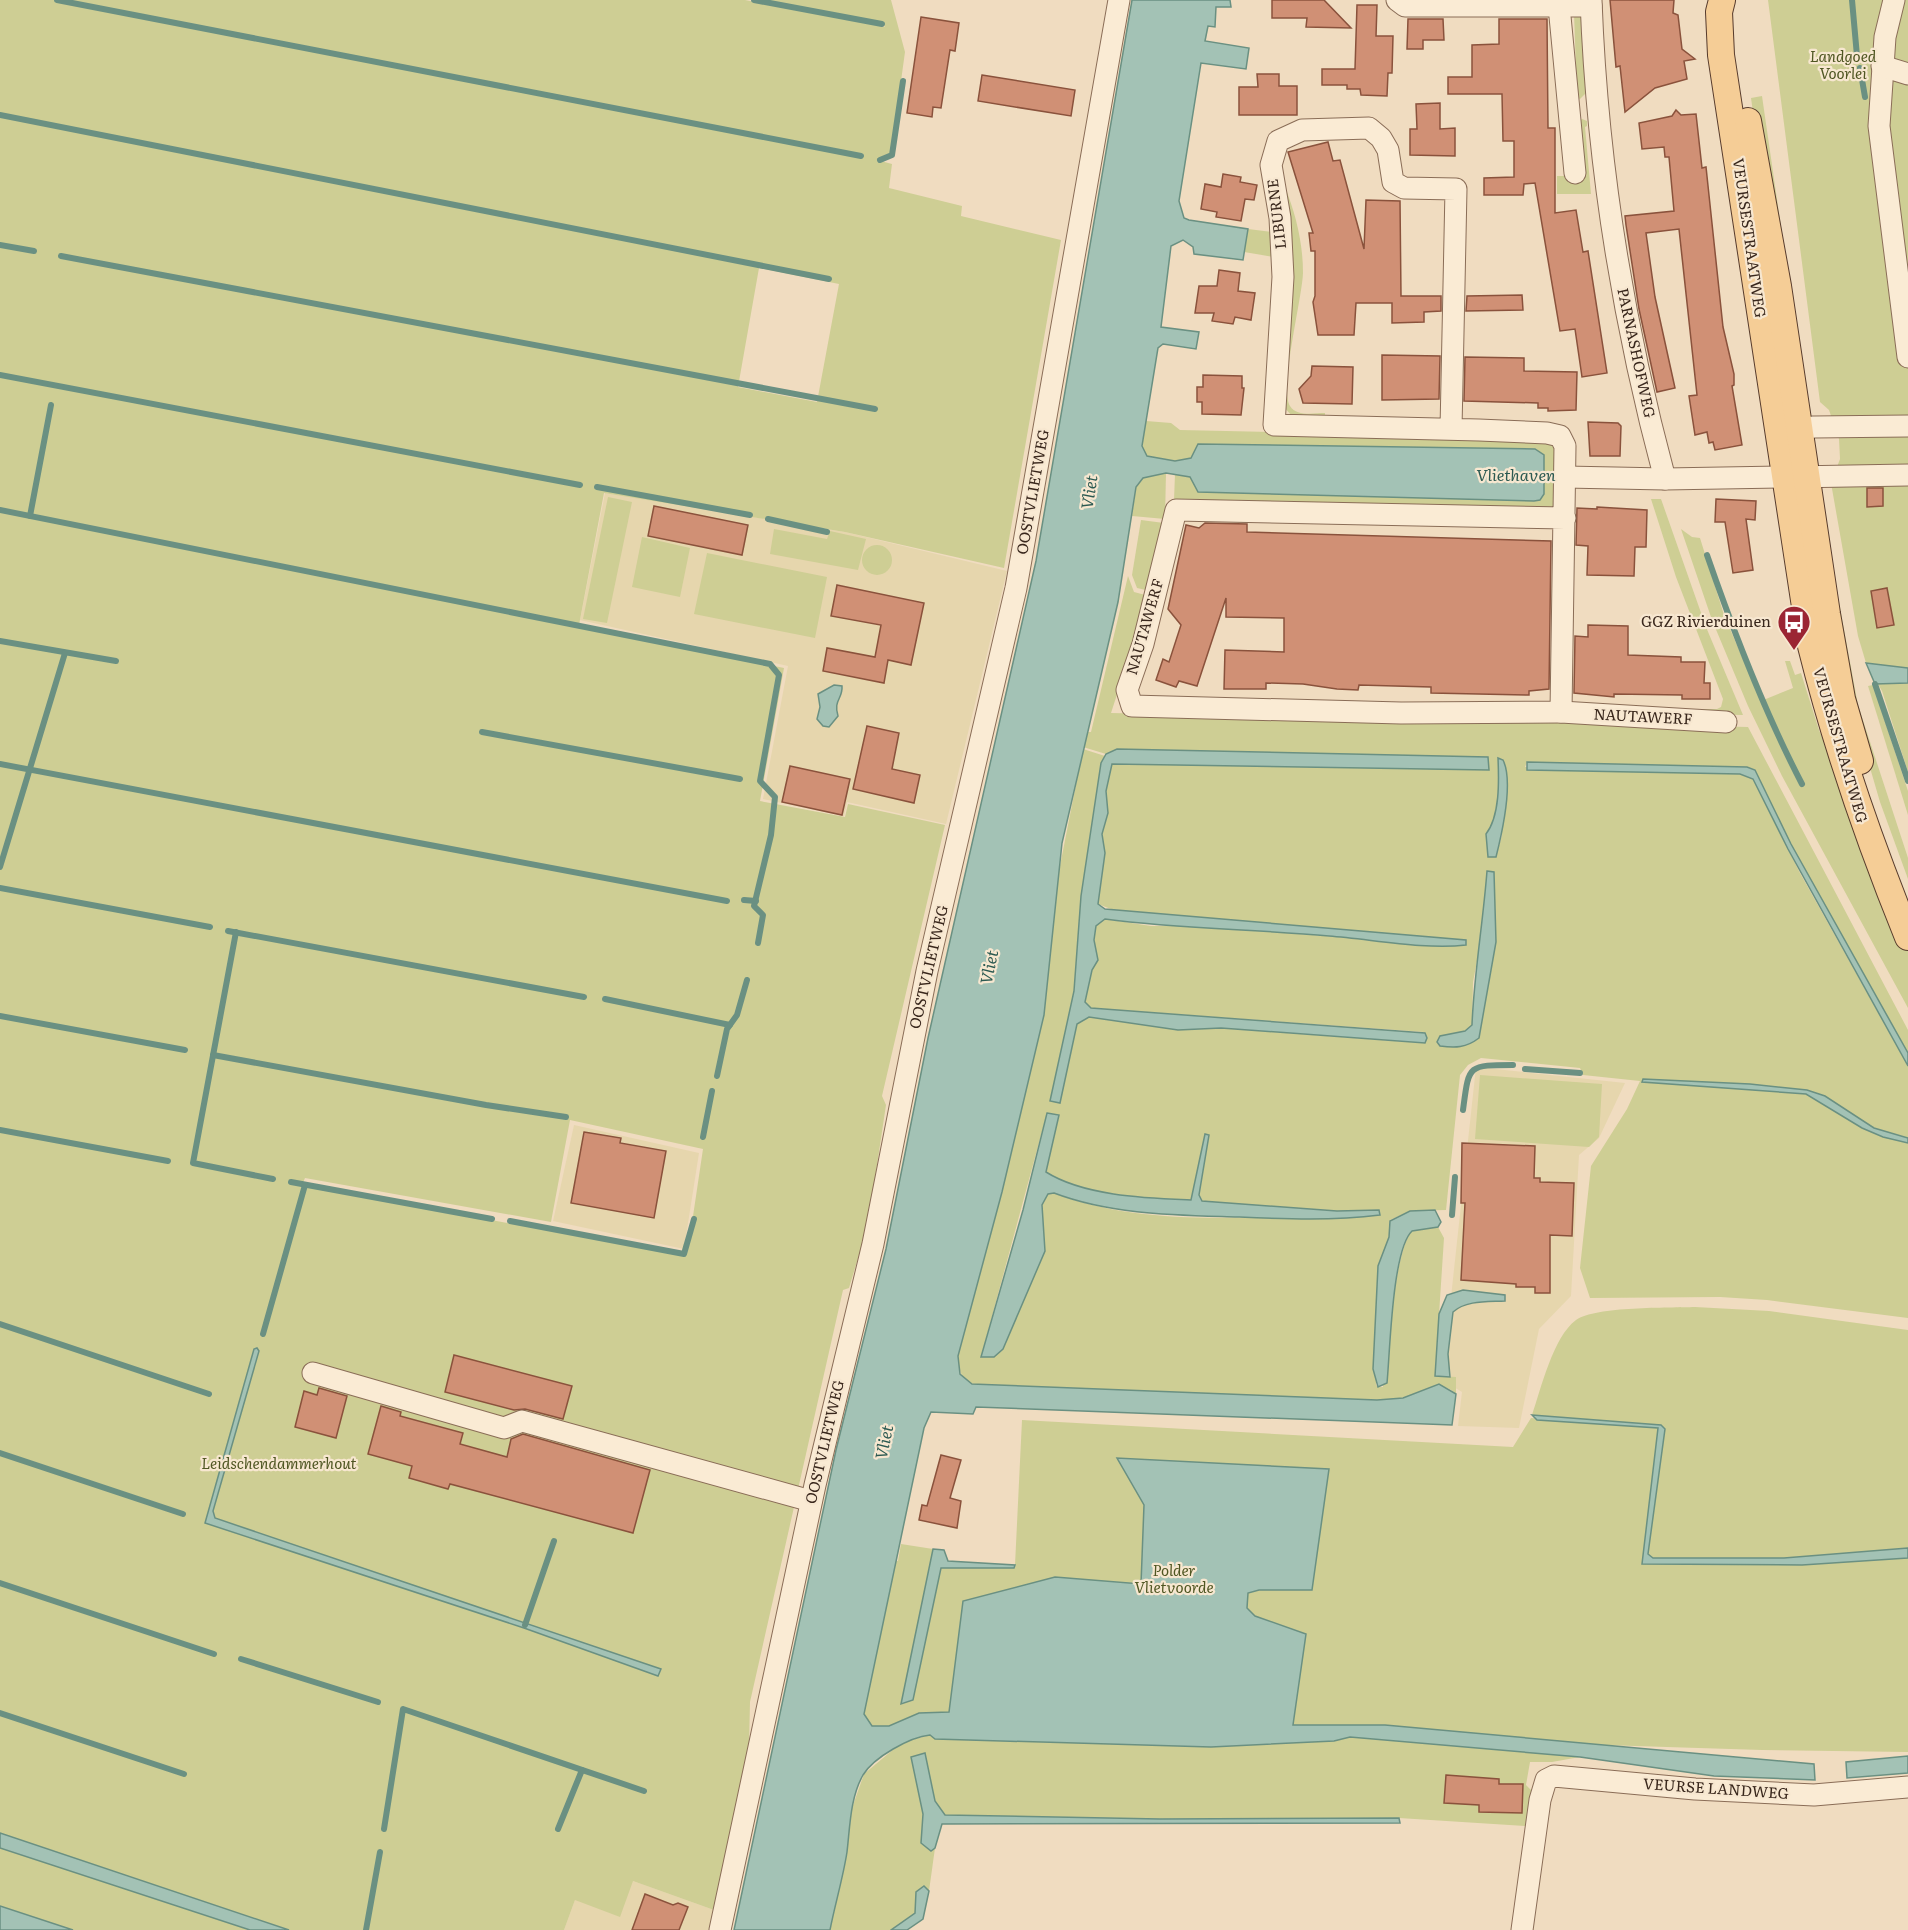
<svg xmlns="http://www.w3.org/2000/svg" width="1908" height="1930" viewBox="0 0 1908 1930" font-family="Literata,serif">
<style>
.farmland{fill:#e6d6ad}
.green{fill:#cece94;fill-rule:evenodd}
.water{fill:#a3c2b5;stroke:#6a9082;stroke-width:1.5}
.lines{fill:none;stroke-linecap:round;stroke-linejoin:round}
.stream{stroke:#6a9082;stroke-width:6}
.building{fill:#d09075;stroke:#8a523c;stroke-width:1.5}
.minor-casing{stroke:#8a6d57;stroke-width:23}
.major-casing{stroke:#573b2c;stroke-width:28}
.minor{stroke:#faebd4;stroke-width:21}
.major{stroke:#f5cd96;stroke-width:26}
.labels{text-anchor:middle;stroke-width:4.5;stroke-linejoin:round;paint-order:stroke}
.park-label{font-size:15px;font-style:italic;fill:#4f5622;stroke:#f7e7d0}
.street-label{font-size:15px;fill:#39271c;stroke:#f7e7d0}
.poi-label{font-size:15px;fill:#39271c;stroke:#f7e7d0;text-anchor:end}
.water-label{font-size:16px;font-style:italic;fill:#2b5951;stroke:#f7e7d0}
</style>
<rect width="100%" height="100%" fill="#f0dcc0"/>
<g class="farmland">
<polygon points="605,493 845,532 1007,571 946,824 847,802 844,816 763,799 788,666 580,620"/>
<polygon points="1476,1067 1625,1083 1599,1138 1579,1155 1571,1296 1539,1329 1519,1428 1458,1426 1462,1392 1442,1380"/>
<polygon points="574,1125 699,1153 684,1249 553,1221"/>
<polygon points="633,1881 714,1910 709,1930 564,1930 575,1900"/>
</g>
<g class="green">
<path d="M0,0h745l140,27 -4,-5 -121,-22h131l14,52 -14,101 -14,7 15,4 -3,24 73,18 -1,10 100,24 -57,328 -159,-36 -241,-39 -25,132 205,43 -24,133 85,16 3,-13 97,21 -63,271 4,9 -18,120 -19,63 -6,2 -93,412 -1,45 -35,163 -81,-29 -13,36 -45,-17 -11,30h-564zM759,268l80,16 -22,118 -79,-15zM570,1120l133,29 -14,94h-5l-3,12 -379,-70 3,-7 246,44z"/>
<polygon points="1768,0 1908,0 1908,772 1882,691 1866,663 1858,636 1831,483 1840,459 1839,439 1829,410 1820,402"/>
<polygon points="1574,13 1581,15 1587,92 1580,99 1577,97"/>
<polygon points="1762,96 1805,392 1755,127 1751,98"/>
<polygon points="1582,119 1587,121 1587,126 1585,127 1591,194 1557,194 1557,176 1582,176 1578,122"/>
<path d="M1285,187c11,28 18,56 18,86 -1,26 -24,116 -13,133 7,11 24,7 35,7v6l-32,-2 -10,-11z"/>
<polygon points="1248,229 1272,232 1274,257 1244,252"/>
<polygon points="1146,421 1171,423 1180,430 1543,438 1556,444 1556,505 1552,509 1174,500 1175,474 1190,477 1544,494 1544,455 1535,449 1198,444 1191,458 1175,461 1147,456 1142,447"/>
<polygon points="1166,473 1165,519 1132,516 1136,487 1143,478"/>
<polygon points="1819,495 1858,705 1908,858 1908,879 1880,802 1852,706"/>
<polygon points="608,497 632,502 607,623 583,619"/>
<polygon points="1651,499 1661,499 1706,627 1743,715 1679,714 1679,709 1717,709 1721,707 1723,699 1676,577"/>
<polygon points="1141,520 1164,523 1150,591 1137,588 1132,575"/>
<polygon points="774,529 827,539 830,531 866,539 858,570 770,554"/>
<polygon points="1681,529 1692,537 1700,538 1724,615 1761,701 1793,688 1785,661 1790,661 1795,675 1801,673 1819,730 1846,796 1863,846 1908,950 1908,1008 1782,776 1748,706 1712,620"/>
<polygon points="642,537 690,548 680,597 632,587"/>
<circle cx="877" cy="560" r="15"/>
<polygon points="707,553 827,577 815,638 694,614"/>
<path d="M1128,576l6,16 15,4 -38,117 637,14 160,303v23l-117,-209 -36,-74 -8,-3 -220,-5 -2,5 215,7 13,5 47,94 108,193v252l-141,-18 -47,-3 -130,1 -10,-30 11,-102 36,-57 13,-28 -57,-6 -3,-7 -99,-10 -13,7 -8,10 -14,135 -36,1 -20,9 -1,17 -11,29 -2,119 2,2h5c4,-29 12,-139 29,-156l26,-4 6,11 -9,138 21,1v17c-16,-16 -32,-2 -50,3 -9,2 -19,2 -29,3l-364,-13c-28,-2 -55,6 -55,-31l44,-164 42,-177 12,-129 27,-137 22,7 -4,7 -20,133 -7,95 -24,110 10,2 17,-79 12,-7 89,13 43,-2 202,15 1,-11 -333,-24 -6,-6 7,-32 6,-10 -4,-20 2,-14 9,-7 46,7h42l263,20 10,-2 -1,-4 -349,-29 -18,-7 7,-51 -3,-19 6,-21 -2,-22 6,-28 377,7 -1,-13 -370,-8 -12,5 -23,-7 4,-15h4zM1498,759l4,76 -6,22h-8l-2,-23c14,-18 13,-53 12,-75zM1494,872l2,70 -17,96 -39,-2 25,-5 7,-6 1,-43zM1047,1113l12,3 -13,56c42,25 97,25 145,28l14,-66 4,1 -10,60 3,7 135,9h42c-104,4 -227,20 -325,-18l-6,1 -6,11 2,46 -63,106z"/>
<polygon points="1873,685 1908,791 1908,815 1868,686"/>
<polygon points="1480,1075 1602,1084 1599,1137 1589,1147 1475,1139"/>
<path d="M1695,1307l74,4 139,19v218l-60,5 60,-1v200l-146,-2 -832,-26 -70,15 26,-179 12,1 3,-17 32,5 -2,13 84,3 7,-145 491,27 18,-29 128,8 3,5 -17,129 42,-2h-34l-5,-4 17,-125 -4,-4 -129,-10c9,-26 21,-78 44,-95 20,-14 93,-12 119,-13z"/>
<polygon points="930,1735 936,1739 1211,1747 1334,1741 1350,1737 1580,1757 1552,1762 1530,1762 1526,1785 1532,1791 1525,1826 1399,1818 1160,1819 944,1815 935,1801 932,1787 912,1757 923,1814 921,1843 931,1851 935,1848 929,1891 924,1886 915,1913 891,1930 830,1930 846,1854 852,1808 864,1774 901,1743"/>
</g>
<g class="water">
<path d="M1132,0h98l1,7h-15l-1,20 -7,-1 -3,15 44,7 -3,21 -45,-6 -22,138 5,17 5,2 59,9 -5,31 -49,-6 -1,-7 -10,-7 -12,6 -10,81 38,5 -3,17 -33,-5 -5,4 -16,98 5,10 28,5 16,-3 7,-14 337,5 9,6v39l-4,6 -6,1 -336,-9 -8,-15 -24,-4 -23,5 -7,9 -18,115 -56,241 -18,172 -42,177 -44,164 2,18 12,10 405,16 26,-2 36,-14 17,10 -4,31 -476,-18 -3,7 -42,-2 -7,16 -60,286 8,12h17l30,-13 30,-1 14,-111 92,-24 86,7 3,-79 -27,-47 212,11 -17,121h-53l-11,3 -1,15 8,8 51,18 -13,91h92l429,39 1,16 -101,-4 -134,-19 -230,-20 -16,4 -123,6 -276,-8 -5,-4c-20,2 -56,22 -67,40 -13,23 -13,52 -16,77 -4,26 -12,52 -17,78h-96l102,-480 50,-201 42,-211 108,-477z"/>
<polygon points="1866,663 1908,668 1908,683 1875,684"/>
<path d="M834,685l8,1c1,13 -9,14 -4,30l-9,11 -6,-1 -6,-7 3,-12 -2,-13z"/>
<path d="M1117,749l371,8 1,13 -377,-6 -6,27 2,22 -6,21 3,19 -7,51 7,5 361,31v5c-42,5 -95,-6 -137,-9 -75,-7 -150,-7 -224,-17l-9,7 -2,14 4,20 -6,10 -7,32 6,6 334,25 2,5 -2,5 -204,-15 -43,2 -89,-13 -12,7 -17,79 -10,-2 24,-110 7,-95 20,-133 5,-9z"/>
<path d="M1498,758l5,2c11,22 -1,73 -7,97h-8l-2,-23c14,-18 13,-53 12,-76z"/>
<polygon points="1527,762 1747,767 1755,770 1791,844 1908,1053 1908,1066 1788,849 1753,779 1740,774 1527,770"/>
<path d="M1487,871l7,1 2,70 -17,96c-13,10 -24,10 -39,8l-3,-4 3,-6 25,-5 7,-6c2,-51 11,-102 15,-154z"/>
<polygon points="1643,1079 1750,1084 1807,1090 1825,1096 1874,1128 1908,1138 1908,1143 1883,1137 1862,1128 1806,1094 1642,1082"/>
<path d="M1047,1113l12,2 -13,57c38,24 100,26 145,28l14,-66 4,1 -10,60 3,6 135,10 42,-1 1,5c-48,6 -94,4 -142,2 -61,-2 -126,-2 -184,-24l-6,1 -6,11 3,46 -42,98 -9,8h-13l42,-147z"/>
<path d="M1435,1210l6,12 -3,5 -26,4c-20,19 -22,122 -25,152l-9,4 -5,-18 5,-103 11,-29 1,-16 20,-10z"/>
<path d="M1463,1290l42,5v6c-17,1 -39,-1 -52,11l-5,42 2,23 -15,-1 4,-62 8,-19z"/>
<polygon points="257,1348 259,1351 213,1511 215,1518 661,1669 658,1676 524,1628 205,1523 254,1349"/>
<polygon points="1532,1415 1661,1425 1665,1429 1648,1554 1653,1558 1784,1558 1908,1548 1908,1558 1802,1565 1642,1564 1658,1428 1537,1420"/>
<polygon points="933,1549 944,1550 948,1561 1015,1565 1014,1568 941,1568 913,1700 901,1704"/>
<polygon points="925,1753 935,1801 945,1815 1160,1819 1399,1818 1400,1823 942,1824 935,1848 931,1851 921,1843 923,1814 911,1757"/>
<polygon points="1908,1756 1908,1773 1847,1778 1846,1762"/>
<polygon points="0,1833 289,1930 250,1930 0,1848"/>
<polygon points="924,1886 929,1891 923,1919 907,1930 891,1930 915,1913 916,1892"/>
<polygon points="0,1906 73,1930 0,1930"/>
</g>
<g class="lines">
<g class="stream">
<polyline points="57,0 861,156"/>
<polyline points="754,0 882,24"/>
<polyline points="1852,0 1857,56"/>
<polyline points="1860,68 1865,97"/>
<polyline points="0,115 829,279"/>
<polyline points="880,160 892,155 903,81"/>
<polyline points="0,245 34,251"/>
<polyline points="61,256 875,409"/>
<polyline points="0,375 580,485"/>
<polyline points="597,487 750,515"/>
<polyline points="0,510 770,664 779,675 760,781 775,797 771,835 754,906 763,915 758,943"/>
<polyline points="30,516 51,405"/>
<polyline points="768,519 827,532"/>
<path d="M1707,555c27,78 57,156 95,229"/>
<polyline points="0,641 116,661"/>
<polyline points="1875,684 1908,781"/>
<polyline points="482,732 740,779"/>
<polyline points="0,764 727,901"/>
<polyline points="0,867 65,653"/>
<polyline points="0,888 210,927"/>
<polyline points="744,900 756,901"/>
<polyline points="228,931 584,997"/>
<polyline points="236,932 193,1163 273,1179"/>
<polyline points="605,999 730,1025"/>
<polyline points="0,1016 185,1050"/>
<polyline points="213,1055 486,1105 566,1117"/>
<polyline points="1525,1069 1580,1073"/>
<polyline points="717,1076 727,1029 737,1015 747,980"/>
<path d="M1463,1110c6,-45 4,-45 50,-45"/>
<polyline points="0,1130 168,1161"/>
<polyline points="703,1137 712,1091"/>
<polyline points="291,1182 492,1219"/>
<polyline points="1452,1215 1455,1177"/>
<polyline points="510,1221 684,1254 694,1219"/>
<polyline points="0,1324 209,1394"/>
<polyline points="263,1334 305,1185"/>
<polyline points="0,1453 183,1514"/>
<polyline points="0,1583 214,1654"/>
<polyline points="525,1625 554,1541"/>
<polyline points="241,1659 378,1702"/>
<polyline points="0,1713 184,1774"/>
<polyline points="384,1829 403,1709 644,1791"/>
<polyline points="558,1829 582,1770"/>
<polyline points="366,1930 380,1852"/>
</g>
</g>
<g class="building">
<polygon points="1272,0 1324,0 1351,28 1306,27 1307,18 1272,18"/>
<polygon points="1610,0 1674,0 1673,13 1678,15 1682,49 1695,59 1684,61 1687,79 1655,88 1625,112 1620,66 1616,67"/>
<polygon points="1357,5 1377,5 1376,36 1393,36 1392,73 1388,73 1387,96 1361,95 1360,89 1347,89 1347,85 1322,85 1322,69 1355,69"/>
<polygon points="921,17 959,23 955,51 950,50 941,108 933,107 932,117 907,113"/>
<polygon points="1408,19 1443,19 1444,40 1423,40 1423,49 1407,49"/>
<polygon points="1499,19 1547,19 1548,128 1555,128 1555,213 1576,210 1583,252 1588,251 1607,373 1582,377 1575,329 1560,331 1535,183 1524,184 1523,195 1484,195 1484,178 1514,177 1514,141 1503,141 1502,94 1448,94 1448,77 1472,77 1472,45 1499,44"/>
<polygon points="1257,74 1279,74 1279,86 1297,86 1297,115 1239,115 1239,87 1258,87"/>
<polygon points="982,75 1075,90 1071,116 978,101"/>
<polygon points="1440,103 1440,129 1455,128 1455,156 1410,155 1410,129 1417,129 1416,104"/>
<polygon points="1676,110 1681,115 1696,114 1702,168 1706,167 1723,327 1734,374 1734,385 1732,386 1742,445 1715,450 1713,442 1709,443 1707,432 1695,435 1689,396 1697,395 1679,229 1646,233 1655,297 1675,388 1657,392 1639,309 1626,225 1625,216 1674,211 1669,157 1665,157 1664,147 1642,149 1639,123 1672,116"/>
<polygon points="1328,142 1333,161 1340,160 1364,249 1366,200 1400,201 1401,296 1441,296 1441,311 1424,312 1424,322 1392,323 1392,303 1356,303 1354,335 1318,335 1313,302 1315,296 1315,251 1311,251 1309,233 1313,233 1288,152"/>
<polygon points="1223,174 1241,177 1240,182 1257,185 1254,200 1245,199 1241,221 1216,217 1217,212 1201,209 1205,184 1221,187"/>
<polygon points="1219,270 1240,273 1238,291 1255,293 1251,320 1235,317 1233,324 1212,321 1214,313 1195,313 1199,286 1217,286"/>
<polygon points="1522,295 1523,310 1466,311 1467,296"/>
<polygon points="1382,355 1440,356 1439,399 1382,400"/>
<polygon points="1465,357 1524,358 1524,371 1577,372 1576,410 1548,411 1548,408 1538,408 1538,403 1464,401"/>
<polygon points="1312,366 1353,367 1352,404 1303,403 1299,389 1311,376"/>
<polygon points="1203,375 1242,376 1242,388 1244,388 1241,415 1202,414 1202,402 1197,402 1197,387 1203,387"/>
<polygon points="1588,422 1618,423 1621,426 1620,456 1590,456"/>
<polygon points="1867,488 1883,488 1883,506 1867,507"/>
<polygon points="1716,499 1756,501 1755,520 1746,519 1753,570 1733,573 1725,522 1715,522"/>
<polygon points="654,506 748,525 742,555 648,536"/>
<polygon points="1597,507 1647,510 1646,547 1635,547 1634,576 1587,575 1588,546 1576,545 1577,508 1597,509"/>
<polygon points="1205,523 1247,524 1247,532 1551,541 1549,689 1529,691 1529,695 1431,693 1431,687 1359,685 1358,690 1337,689 1303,684 1266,683 1266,689 1224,689 1225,650 1284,652 1284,618 1226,617 1226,598 1197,686 1179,681 1176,687 1156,680 1163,659 1169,662 1181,625 1168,609 1186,525 1199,528"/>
<polygon points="837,585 924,603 911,665 888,660 884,683 823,671 827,648 875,657 881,625 831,616"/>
<polygon points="1887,588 1894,625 1877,628 1871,591"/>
<polygon points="1588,625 1628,626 1628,655 1681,657 1681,662 1705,662 1704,683 1710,683 1710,699 1682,699 1682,695 1614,694 1614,697 1574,693 1575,636 1588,637"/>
<polygon points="867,726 899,733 892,769 920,775 914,803 853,789"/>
<polygon points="790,766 850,779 842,815 782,802"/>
<polygon points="584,1132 621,1138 620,1143 666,1151 654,1218 571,1203"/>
<polygon points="1462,1143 1535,1146 1534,1178 1540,1178 1540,1182 1574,1183 1572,1236 1550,1235 1550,1293 1535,1293 1535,1287 1516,1287 1516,1284 1461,1280 1465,1203 1461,1203"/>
<polygon points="454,1355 572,1386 563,1419 525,1409 514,1410 445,1392"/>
<polygon points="319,1388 347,1396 336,1438 295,1427 304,1391 317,1395"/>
<polygon points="381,1406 401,1412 400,1416 463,1433 460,1444 507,1457 511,1439 523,1434 650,1470 633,1533 450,1484 448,1489 409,1478 412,1466 368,1454"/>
<polygon points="941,1455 961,1460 950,1498 961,1501 957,1528 919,1520 922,1505 927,1506"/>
<polygon points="1446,1775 1499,1779 1499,1784 1523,1784 1522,1813 1479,1812 1479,1805 1444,1803"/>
<polygon points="645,1894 673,1905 678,1903 688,1907 679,1930 632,1930"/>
</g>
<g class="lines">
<defs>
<g id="minor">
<polyline points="1397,0 1405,6 1591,6"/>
<path d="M1591,0c6,162 32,323 74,479"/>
<polyline points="1894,0 1885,37 1879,126 1908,357"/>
<polyline points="1559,6 1575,173"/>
<polyline points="1882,66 1908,74"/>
<polyline points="1451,429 1456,189 1404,188 1393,182 1388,150 1381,138 1369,128 1302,130 1278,141 1271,165 1280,218 1283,277 1274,425 1479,430 1547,433 1560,436 1565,446 1561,712 1401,713 1132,706 1127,690 1143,644 1176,510 1565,518"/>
<polyline points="1794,444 1799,429 1814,427 1908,426"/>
<polyline points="1565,477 1665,479 1908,475"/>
<polyline points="1561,712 1726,722"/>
<polyline points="313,1373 504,1428 522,1421 811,1501"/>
<polyline points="720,1930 815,1485 873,1244 927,971 1016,588 1119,0"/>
<polyline points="1522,1930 1540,1800 1546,1780 1554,1776 1695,1789 1814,1795 1908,1787"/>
</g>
<g id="major">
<path d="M1722,0l-3,12 2,43 90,591c25,100 58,195 97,291"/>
<polyline points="1748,121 1778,286 1827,614 1842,699 1860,761"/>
</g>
</defs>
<use href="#minor" class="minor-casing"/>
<use href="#major" class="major-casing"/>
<use href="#minor" class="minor"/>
<use href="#major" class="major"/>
</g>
<defs>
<symbol id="bus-pin" viewBox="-11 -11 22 30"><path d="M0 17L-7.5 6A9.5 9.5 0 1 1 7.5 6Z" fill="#9b2533" stroke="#f7e7d0"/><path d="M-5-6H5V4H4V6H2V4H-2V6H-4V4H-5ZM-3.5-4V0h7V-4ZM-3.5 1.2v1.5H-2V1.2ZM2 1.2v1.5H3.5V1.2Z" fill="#fff"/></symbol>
</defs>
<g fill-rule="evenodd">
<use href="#bus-pin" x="1775" y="603" width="38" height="52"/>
</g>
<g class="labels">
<g class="park-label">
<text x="1843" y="62">Landgoed<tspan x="1843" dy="17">Voorlei</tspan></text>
<text x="279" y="1469">Leidschendammerhout</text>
<text x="1174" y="1576">Polder<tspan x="1174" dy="17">Vlietvoorde</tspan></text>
</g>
<g class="street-label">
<text transform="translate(1277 214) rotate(-97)" y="5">LIBURNE</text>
<text transform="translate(1749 238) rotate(82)" y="5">VEURSESTRAATWEG</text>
<text transform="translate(1636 353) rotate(78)" y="5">PARNASHOFWEG</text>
<text transform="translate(1033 492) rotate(-80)" y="5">OOSTVLIETWEG</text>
<text transform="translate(1145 627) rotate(-74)" y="5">NAUTAWERF</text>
<text transform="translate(1643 717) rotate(3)" y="5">NAUTAWERF</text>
<text transform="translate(1840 745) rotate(74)" y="5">VEURSESTRAATWEG</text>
<text transform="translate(929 967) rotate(-77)" y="5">OOSTVLIETWEG</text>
<text transform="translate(825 1442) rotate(-77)" y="5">OOSTVLIETWEG</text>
<text transform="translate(1716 1789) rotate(4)" y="5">VEURSE LANDWEG</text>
</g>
<g class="poi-label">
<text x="1771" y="627">GGZ Rivierduinen</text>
</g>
<g class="water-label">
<text x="1516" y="481">Vliethaven</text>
<text transform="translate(1089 492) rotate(-81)" y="6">Vliet</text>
<text transform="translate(989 967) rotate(-78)" y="6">Vliet</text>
<text transform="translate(884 1442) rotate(-78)" y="6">Vliet</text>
</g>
</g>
</svg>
